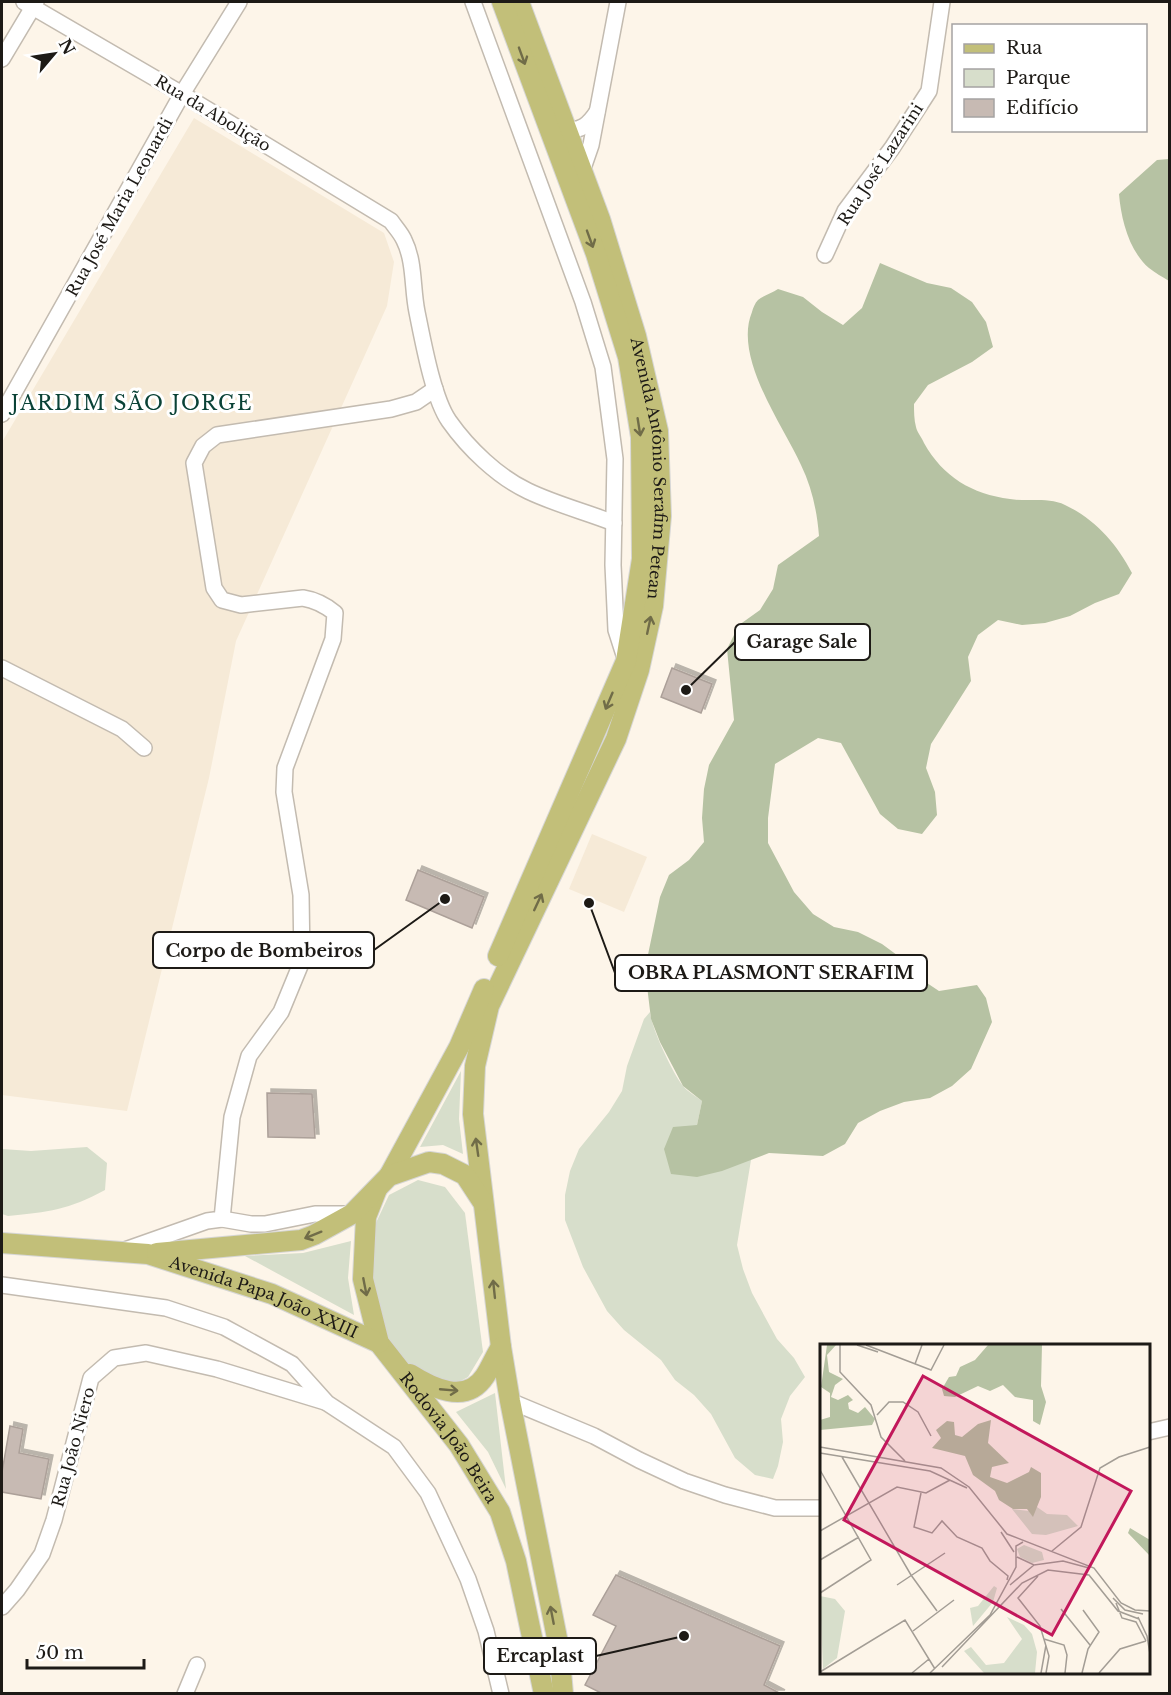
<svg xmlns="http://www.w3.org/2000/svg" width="1171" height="1695" viewBox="0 0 1171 1695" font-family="'Libre Baskerville',serif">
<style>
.built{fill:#f6ead7}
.green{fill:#d7decb}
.forest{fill:#b6c2a3}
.building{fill:#c7bab3;stroke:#aca099;stroke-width:1.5;filter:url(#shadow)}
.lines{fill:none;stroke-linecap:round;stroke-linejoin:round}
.minor-casing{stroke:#c3bbb0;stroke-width:18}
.major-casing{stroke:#d6d6d5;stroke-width:22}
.minor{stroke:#fff;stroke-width:15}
.major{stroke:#c2bf79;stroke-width:20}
.oneway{stroke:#706c48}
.labels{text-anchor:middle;stroke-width:6;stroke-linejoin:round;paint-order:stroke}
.street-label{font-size:16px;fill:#1d1a16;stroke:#fff}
.quarter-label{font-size:20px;letter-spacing:1.5px;fill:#0a4236;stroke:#fff}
.inset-road{fill:none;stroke:#a39d95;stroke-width:1.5}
.view{fill:#c2185b;fill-opacity:0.15;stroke:#c2185b;stroke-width:3}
.inset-edge{fill:none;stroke:#1d1a16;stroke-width:3}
.leader{fill:none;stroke:#1d1a16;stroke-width:2}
.callout-dot{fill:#1d1a16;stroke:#fff;stroke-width:2}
.callout{fill:#fff;stroke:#1d1a16;stroke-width:2}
.callout-label{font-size:18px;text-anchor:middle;font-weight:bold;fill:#1d1a16}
</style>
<defs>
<filter id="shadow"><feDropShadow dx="4" dy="-4" stdDeviation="0" flood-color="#0004"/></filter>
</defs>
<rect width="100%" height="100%" fill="#fdf5e9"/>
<g class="built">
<polygon points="194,118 384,233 394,262 387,306 236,641 209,778 127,1111 2,1095 2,442"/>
<polygon points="592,834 647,857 624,912 569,889"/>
</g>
<g class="green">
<path d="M650,1012c1,15 23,62 33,74 5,6 13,10 19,15l-5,24 54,35 -14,85 6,24 9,24 25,46 17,19 11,19 -15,19 -9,23 2,23 -5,24 -5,13 -18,-4 -20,-17 -24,-44 -17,-19 -19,-15 -14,-20 -37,-30 -17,-19 -24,-44 -18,-47v-25l5,-24 9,-22 30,-37 13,-21 5,-25 17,-47z"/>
<polygon points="461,1071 459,1119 463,1154 443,1145 420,1147"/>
<path d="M87,1147l20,16 -2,27c-37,20 -56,22 -97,26l-6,-2v-65l29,2z"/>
<polygon points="418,1180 445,1187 465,1213 483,1352 468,1377 446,1389 401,1366 381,1327 368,1275 374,1227 389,1195"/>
<polygon points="351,1241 348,1278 354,1315 245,1256 303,1253"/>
<polygon points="495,1393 506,1489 488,1452 456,1412"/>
</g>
<g class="forest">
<path d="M1169,159h1l-1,122c-6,-4 -14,-8 -20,-13 -20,-17 -28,-49 -30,-74l38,-34z"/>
<path d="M880,263l47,20 24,5 21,14 14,20 7,25 -21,15 -44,23 -14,19c0,7 0,16 2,23 1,5 6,11 8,16 19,34 48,51 86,56 17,3 38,-2 55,6 30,14 52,39 67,68l-13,21 -24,9 -25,13 -25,7 -23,2 -24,-5 -20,15 -10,22 3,24 -40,63 -5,24 9,24 2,23 -15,19 -24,-5 -18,-15 -39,-71 -23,-5 -43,26 -7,54v25l26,49 19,22 21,13 24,5 24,12 19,14 17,19 21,14 38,-6 9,13 6,24 -21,47 -19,17 -22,12 -26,4 -24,9 -22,12 -13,21 -22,12 -54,-3 -47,18 -25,6 -26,-3 -7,-25 9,-22 24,-2 5,-24 -19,-15 -23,-44 -9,-23 -6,-50 15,-72 9,-22 20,-15 15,-18 -2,-24 2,-29 5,-24 25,-45 -7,-71 12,-24 21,-15 13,-21 5,-24 41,-29c-2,-25 -7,-48 -18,-71 -18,-40 -68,-107 -49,-153 1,-4 3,-9 6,-12 5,-4 14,-7 20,-11l25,8 19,15 21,13 19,-17z"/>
</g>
<g class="building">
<polygon points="672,668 712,684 701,713 661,697"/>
<polygon points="418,870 484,897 472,928 406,900"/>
<polygon points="267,1093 312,1094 315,1138 268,1137"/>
<polygon points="10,1426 23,1429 19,1453 49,1459 41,1499 2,1492 2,1472"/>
<polygon points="616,1575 780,1646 764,1685 781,1694 603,1694 585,1685 616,1626 593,1615"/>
</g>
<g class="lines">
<defs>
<g id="minor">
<path d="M24,2l158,92 209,127c4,6 10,12 13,19 11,22 8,48 13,72 6,29 16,86 32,109 19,27 49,56 79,70 27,13 58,21 86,32"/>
<polyline points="473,2 583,302 603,367 615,459 613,565 616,630 625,658"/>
<polyline points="2,59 36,2"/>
<path d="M566,129c15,3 23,-5 31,-17"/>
<polyline points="581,174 591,145 618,2"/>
<polyline points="825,255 845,211 892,148 929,91 942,2"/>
<polyline points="2,414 182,94 239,2"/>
<polyline points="2,668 122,729 144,748"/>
<polyline points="222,1219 251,1224 265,1224 315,1214 352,1214"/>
<path d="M122,1251l85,-30 15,-2 10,-102 17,-61 32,-44 21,-51 -1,-66 -17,-103 1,-24 48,-129 2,-26c-10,-8 -19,-13 -32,-15l-62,7 -19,-5 -8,-12 -20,-125 9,-17 14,-11 174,-26 25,-7 19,-13"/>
<polyline points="2,1285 166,1308 224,1327 292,1364 327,1403 394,1447 428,1493 468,1579 486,1631 501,1694"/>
<polyline points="510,1401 594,1436 639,1460 684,1481 725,1495 775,1508 822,1508"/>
<polyline points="1148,1432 1170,1427"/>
<polyline points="2,1607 17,1590 42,1554 54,1520 91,1378 114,1358 146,1353 217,1369 325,1402"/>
<polyline points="185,1694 197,1665"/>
</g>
<g id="major">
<path id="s1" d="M519,2l81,217 36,117 22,95 3,85 -8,90 -14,64 -23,69 -127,267 -14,60 -2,48 28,233 9,54 49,247 4,46"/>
<polyline points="498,956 626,661 642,559 641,437 628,357 596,254 502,2"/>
<polyline points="389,1176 459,1047 484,989"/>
<path id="s2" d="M377,1189l-11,28 -3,62 16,64 80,102 41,67 16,49 28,133"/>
<path id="s3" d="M2,1243l146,11 124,40 107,49"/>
<polyline points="157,1253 301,1240 314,1235 352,1214 389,1176 429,1162 443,1164 465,1175 482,1201"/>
<path d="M410,1374c22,14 56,31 75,2 6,-9 10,-20 16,-29"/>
</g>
</defs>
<use href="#minor" class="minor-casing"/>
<use href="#major" class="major-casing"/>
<use href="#minor" class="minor"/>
<use href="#major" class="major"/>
</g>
<defs><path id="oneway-shaft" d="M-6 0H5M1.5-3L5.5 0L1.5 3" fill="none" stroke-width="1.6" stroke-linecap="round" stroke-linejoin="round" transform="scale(1.5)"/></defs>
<g class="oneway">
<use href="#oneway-shaft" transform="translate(522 56) rotate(70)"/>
<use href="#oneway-shaft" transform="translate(590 239) rotate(70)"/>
<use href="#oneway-shaft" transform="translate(639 427) rotate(81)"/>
<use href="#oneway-shaft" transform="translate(649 625) rotate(-78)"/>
<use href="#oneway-shaft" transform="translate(609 701) rotate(113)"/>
<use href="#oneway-shaft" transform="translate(538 902) rotate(-65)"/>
<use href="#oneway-shaft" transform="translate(477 1147) rotate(-98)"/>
<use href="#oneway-shaft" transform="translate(313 1235) rotate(158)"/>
<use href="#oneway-shaft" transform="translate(365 1287) rotate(79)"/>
<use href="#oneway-shaft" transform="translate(494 1289) rotate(-96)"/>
<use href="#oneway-shaft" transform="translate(449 1390) rotate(5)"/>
<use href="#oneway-shaft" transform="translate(552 1615) rotate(-101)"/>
</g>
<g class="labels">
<g class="street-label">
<text transform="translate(213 113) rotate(31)" y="6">Rua da Abolição</text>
<text transform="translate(880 164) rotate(-57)" y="6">Rua José Lazarini</text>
<text transform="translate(119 207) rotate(-61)" y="6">Rua José Maria Leonardi</text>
<text dy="6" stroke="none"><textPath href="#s1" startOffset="488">Avenida Antônio Serafim Petean</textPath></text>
<text dy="6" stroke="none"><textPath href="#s3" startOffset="270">Avenida Papa João XXIII</textPath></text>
<text dy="6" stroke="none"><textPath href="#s2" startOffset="276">Rodovia João Beira</textPath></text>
<text transform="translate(73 1447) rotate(-75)" y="6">Rua João Niero</text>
</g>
<g class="quarter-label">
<text x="132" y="410">JARDIM SÃO JORGE</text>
</g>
</g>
<g transform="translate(820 1344)">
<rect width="330" height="330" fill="#fdf5e9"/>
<path d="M217,163l10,7 20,1 11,11 -32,9 -14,-1 -20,-25 17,2zM204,201l18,7 2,8 -12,3 -12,-6 -3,-8zM174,242l3,2 -4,14 -20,24 -3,-18 8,-2zM0,252l15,3 10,12 -8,47 -14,11zM187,273l17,8 8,9 5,18 -2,21h-51l-20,-22 7,-4 15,18 18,-2 18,-24z" fill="#d7decb"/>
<path d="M7,1h9l-9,10 2,17 14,7 -8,6 -4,12 7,3 10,-5 5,5 -5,3 1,6 9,4 7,-6 10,12 -3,6 -52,5v-10l10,-3v-24l-9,-6zM168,1h54l-1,41 5,16 -6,23 -7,-4v-21l-18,-3 -12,-12 -13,6 -12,-5 -23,11 -11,-1 -2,-7 7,-12 7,-1 4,-9 15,-7zM171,76l-3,23 21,20 -17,4 -2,10 17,6 22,-11 2,-5 10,6v24l-8,20 -6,-8h-14l-14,-9 -4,-9 -22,-16 -8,-19 -33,-8 9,-10 -5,-8 11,-9 7,1 1,13 7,2 16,-13zM310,184l20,12v16l-22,-23z" fill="#b6c2a3"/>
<path class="inset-road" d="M20,1v27l31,33 10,32 24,24M37,1l21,7M46,1l65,25 13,-25M95,20l7,-19M57,71l12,-13h14l15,10 13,24M0,103l121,21 28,19 38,47 87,34 27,35 14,7 15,1M0,109l110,18 37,17M22,113l69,118 26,36M0,126l51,90 -51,33M101,149l-7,34 18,6 10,-12 15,16 25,11 8,13 18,15 -1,4M0,187l77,-44 29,6 24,-13M181,188l13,20M232,207l29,-24 19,-59 19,-11 31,-10M197,213l17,8 29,-4 26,7M0,216l39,-23M218,232l-20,22 22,28 9,30 -3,17M77,241l48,-32M190,241l24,-20M293,254l12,12 18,4M296,259l6,15 14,4 10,19M241,265l29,36M318,273l9,19 3,18M93,287l41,-31M224,295l20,6 3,10 -2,18M122,323l80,-84 26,-13 41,5 29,36 21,8M0,328l85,-52 30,49M92,329l17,-14M110,329l60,-58 26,-48v-21l7,-4M221,329l5,-28M262,329l6,-24 11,-17 -16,-22M279,329l21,-24 26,-8"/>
<path class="view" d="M103,32l208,115 -79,144 -208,-115z"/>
<rect width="330" height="330" class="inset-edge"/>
</g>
<path class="leader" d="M686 690L735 642M445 899L374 950M589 903L615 973M684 1636L596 1656"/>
<g class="callout-dot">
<circle cx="686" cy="690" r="6"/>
<circle cx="445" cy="899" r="6"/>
<circle cx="589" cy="903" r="6"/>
<circle cx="684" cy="1636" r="6"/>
</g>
<g class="callout">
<rect x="735" y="624" width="135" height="36" rx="6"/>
<rect x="153" y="932" width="221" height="36" rx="6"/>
<rect x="615" y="955" width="312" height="36" rx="6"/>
<rect x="484" y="1638" width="112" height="36" rx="6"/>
</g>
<g class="callout-label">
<text x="802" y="648">Garage Sale</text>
<text x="264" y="957">Corpo de Bombeiros</text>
<text x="771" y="979">OBRA PLASMONT SERAFIM</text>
<text x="540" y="1662">Ercaplast</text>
</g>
<rect width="1171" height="1695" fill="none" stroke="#1d1a16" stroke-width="6"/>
<rect x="952" y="24" width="195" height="108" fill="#ffffff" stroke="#a5a3a2" stroke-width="1.5"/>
<rect x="964" y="44" width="30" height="9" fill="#c2bf79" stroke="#a5a3a2" stroke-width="1.5"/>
<text x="1006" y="54" font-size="18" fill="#1d1a16">Rua</text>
<rect x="964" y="69" width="30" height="18" fill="#d7decb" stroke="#a5a3a2" stroke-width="1.5"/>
<text x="1006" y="84" font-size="18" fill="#1d1a16">Parque</text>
<rect x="964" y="99" width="30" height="18" fill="#c7bab3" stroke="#a5a3a2" stroke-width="1.5"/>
<text x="1006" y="114" font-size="18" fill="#1d1a16">Edifício</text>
<g transform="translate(54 54) rotate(61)" stroke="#ffffff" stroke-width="4.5" paint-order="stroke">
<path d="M0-4.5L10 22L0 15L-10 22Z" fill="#1d1a16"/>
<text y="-9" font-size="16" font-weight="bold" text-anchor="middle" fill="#1d1a16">N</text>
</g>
<path d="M27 1659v9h117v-9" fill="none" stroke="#1d1a16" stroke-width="3"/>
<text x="36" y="1659" font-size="18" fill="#1d1a16" stroke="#ffffff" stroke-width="4.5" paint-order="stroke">50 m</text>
</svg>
